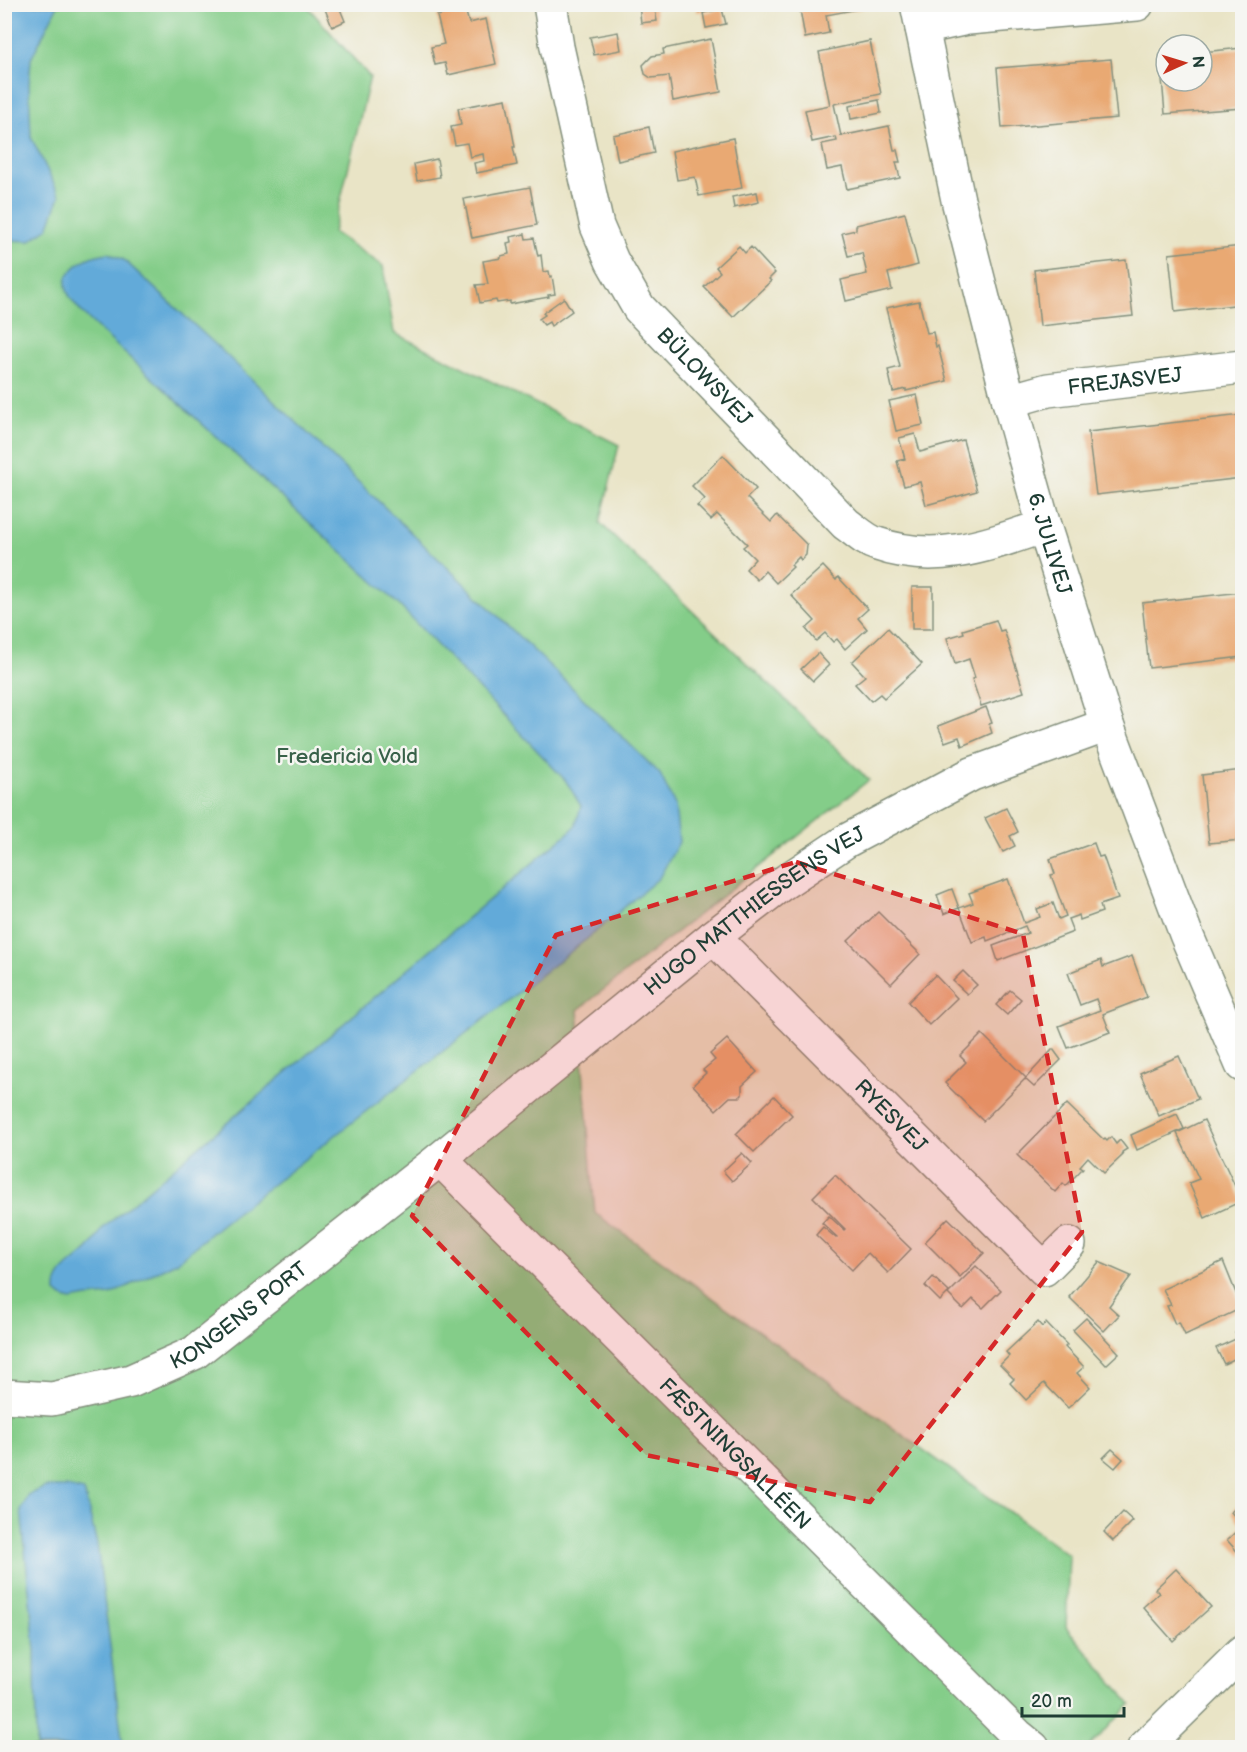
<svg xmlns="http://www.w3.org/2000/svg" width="1247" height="1752" viewBox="0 0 1247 1752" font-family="'Balsamiq Sans',sans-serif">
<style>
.green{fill:#84cd89;stroke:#52855e;stroke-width:1.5}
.water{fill:#62aad9;stroke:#407486;stroke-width:1.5}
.building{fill:#e9a973}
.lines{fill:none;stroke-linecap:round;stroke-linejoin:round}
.minor-casing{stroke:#84907d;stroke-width:36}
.minor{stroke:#fff;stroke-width:33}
.marked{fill:#d62828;fill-opacity:0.2;stroke:#d62828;stroke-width:4.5;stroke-dasharray:12 8;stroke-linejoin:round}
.labels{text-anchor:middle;stroke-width:5;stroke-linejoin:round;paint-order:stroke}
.street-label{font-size:21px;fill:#1f3d34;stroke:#f6f6f2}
.park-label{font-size:21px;fill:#386149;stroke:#f6f6f2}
</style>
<rect width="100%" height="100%" fill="#f6f6f2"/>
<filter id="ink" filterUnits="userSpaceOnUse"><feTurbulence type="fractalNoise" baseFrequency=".0167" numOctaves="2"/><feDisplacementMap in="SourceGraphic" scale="12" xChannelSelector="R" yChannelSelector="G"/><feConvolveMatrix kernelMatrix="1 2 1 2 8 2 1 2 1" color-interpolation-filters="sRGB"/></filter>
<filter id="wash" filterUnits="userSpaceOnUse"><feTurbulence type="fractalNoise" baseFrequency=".008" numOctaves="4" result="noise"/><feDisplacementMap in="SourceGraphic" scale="24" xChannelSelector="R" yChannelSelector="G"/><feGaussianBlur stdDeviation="1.35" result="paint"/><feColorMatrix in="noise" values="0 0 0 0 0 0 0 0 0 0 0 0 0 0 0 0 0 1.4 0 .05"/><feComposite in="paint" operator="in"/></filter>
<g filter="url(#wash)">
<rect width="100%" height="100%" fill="#e9e4c6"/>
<polygon class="green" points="5,5 306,5 370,77 333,232 383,266 394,333 619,445 600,523 869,780 578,1010 595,1213 1069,1555 1066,1627 1131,1704 1088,1748 5,1748"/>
<g class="water">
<polygon points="4,5 58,5 31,59 29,84 31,137 60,196 48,228 29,241 5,240"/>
<path d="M108,253l16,7 92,85 340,327 104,102 15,31 4,37 -20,36 -71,60 -370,289 -40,34 -68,34 -22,2 -17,3 -9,-3 -6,-5c-2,-22 23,-31 35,-46 4,-5 8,-11 11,-17l473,-402 6,-21 -15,-25 -169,-178 -294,-270c-12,-13 -46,-38 -35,-58 1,-2 4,-4 6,-7 10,-10 20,-13 34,-15z"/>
<polygon points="45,1487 67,1487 84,1491 97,1544 123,1747 36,1747 35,1651 21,1510 29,1495"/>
</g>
<g id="blocks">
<g class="building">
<polygon points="338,4 345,21 332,27 325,9"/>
<polygon points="654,4 657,21 641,23 639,5"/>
<polygon points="696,4 720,4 720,7 697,12"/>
<polygon points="799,4 863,4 864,8 826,15 829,33 805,38"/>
<polygon points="465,9 469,23 486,19 496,64 448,75 445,63 435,65 431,47 444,44 437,16"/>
<polygon points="722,9 726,24 706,28 703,13"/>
<polygon points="618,32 621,50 594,55 590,37"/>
<polygon points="711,39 721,92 673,101 669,76 651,78 645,74 643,65 652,56 664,54 663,49"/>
<polygon points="870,41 881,94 834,104 841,136 889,126 894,150 897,150 900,162 896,162 900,178 847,189 842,167 827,170 822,144 837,141 836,137 812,142 805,110 830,105 819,52"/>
<polygon points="1242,48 1242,108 1165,114 1160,55 1166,55 1166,81 1202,81 1202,52"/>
<polygon points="1111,59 1117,118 1002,128 997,68"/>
<polygon points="506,99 515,147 513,147 517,165 476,173 474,163 484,161 483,154 470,157 467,143 455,145 451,127 461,125 458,108"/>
<polygon points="879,100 881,113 851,119 849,106"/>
<polygon points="649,127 654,153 618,161 613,135"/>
<polygon points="733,138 742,188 699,196 695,177 677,180 672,151"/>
<polygon points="437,159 440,177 417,181 414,164"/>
<polygon points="530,187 537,225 472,238 464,199"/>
<polygon points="757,192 759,202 734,208 732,197"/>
<polygon points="905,213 918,265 888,273 892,290 846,301 841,280 867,274 862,253 848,256 842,233 856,230 856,225"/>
<polygon points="525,234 526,239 534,238 538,256 541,255 543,272 549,271 550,277 552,276 555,294 548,295 549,297 510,304 510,301 497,303 496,300 480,303 476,285 488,284 483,261 501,258 501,256 509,254 507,243 511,242 510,237"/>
<polygon points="739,246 745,253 751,247 775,273 769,279 771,281 733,317 704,287 720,272 716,267"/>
<polygon points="1242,246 1242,304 1175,312 1169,254"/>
<polygon points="1126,260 1133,316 1040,326 1034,270"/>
<polygon points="564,298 572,311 551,326 549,322 544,325 539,319 545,315 543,313"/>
<polygon points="919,301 927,333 933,332 936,347 938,346 947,381 906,391 906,389 893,392 888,370 900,367 886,308"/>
<polygon points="917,395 923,425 896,431 889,401"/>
<polygon points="1242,415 1242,478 1096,495 1088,432"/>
<polygon points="915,434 920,452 963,440 977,491 926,505 920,482 904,486 897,461 905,459 899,438"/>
<polygon points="723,455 756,489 747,498 771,522 777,515 807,545 806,555 801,560 799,557 791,565 793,567 776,583 765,571 757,580 746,569 755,559 743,547 747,544 717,514 711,520 697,506 705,499 692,486"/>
<polygon points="823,566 836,580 838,577 868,609 858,618 867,629 845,649 837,639 833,642 825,633 816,641 806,629 815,621 791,595"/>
<rect x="912" y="587" width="21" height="42"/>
<polygon points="1242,592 1242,657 1149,668 1142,603"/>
<polygon points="996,620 1000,631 1004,630 1024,692 981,706 972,679 975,678 969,659 955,664 947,638 964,633 963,630"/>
<polygon points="888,628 922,664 884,698 880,694 871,701 855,684 865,676 852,662"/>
<polygon points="818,653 829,665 813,681 801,669"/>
<polygon points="986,707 992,723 989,724 992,733 962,746 959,737 945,742 938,726"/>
<polygon points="1242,770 1242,840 1209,843 1202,775"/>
<polygon points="1006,808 1018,832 1010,836 1015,846 1003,852 985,818"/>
<polygon points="1094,843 1099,857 1103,856 1118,899 1100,905 1102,912 1080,920 1079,915 1068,919 1073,932 998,961 993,946 1028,933 1025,926 987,941 986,937 972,942 959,908 973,903 969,893 1008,879 1024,923 1040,917 1037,909 1053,903 1059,919 1066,916 1051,875 1055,874 1050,859"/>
<polygon points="952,889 959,908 944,914 937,895"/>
<polygon points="878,912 920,954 891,984 848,941"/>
<polygon points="1132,956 1147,997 1103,1014 1110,1032 1068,1048 1059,1026 1100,1010 1096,999 1080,1005 1068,973 1101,960 1103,967"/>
<polygon points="963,971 977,985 967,994 953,981"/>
<polygon points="935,975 957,998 929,1025 908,1002"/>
<polygon points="1010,990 1021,999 1007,1015 996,1005"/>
<polygon points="982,1034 1026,1078 1053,1049 1061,1060 1034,1087 1025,1079 983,1121 945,1083 966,1062 960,1056"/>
<polygon points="727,1039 757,1072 742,1086 742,1095 740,1097 730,1097 716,1110 693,1085 706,1073 703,1070 715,1060 710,1054"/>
<polygon points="1179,1056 1198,1099 1159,1116 1140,1073"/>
<polygon points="774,1096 792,1115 754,1152 736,1134"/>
<polygon points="1067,1104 1104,1140 1105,1139 1107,1141 1111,1137 1116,1144 1120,1140 1127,1149 1122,1152 1123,1155 1104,1173 1088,1157 1080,1166 1083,1168 1066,1186 1063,1183 1055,1192 1017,1155"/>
<polygon points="1177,1114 1184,1129 1137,1150 1131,1135"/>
<polygon points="1204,1120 1242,1201 1205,1218 1189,1183 1199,1179 1177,1133"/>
<polygon points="742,1153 752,1163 732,1181 723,1171"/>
<polygon points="835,1175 911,1249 888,1273 868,1253 852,1270 816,1235 823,1227 836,1238 837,1237 822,1223 829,1216 844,1230 845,1229 813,1197"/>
<polygon points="948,1218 984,1253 960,1277 925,1242"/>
<polygon points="1223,1261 1242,1308 1185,1335 1179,1322 1175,1324 1167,1306 1171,1305 1163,1289"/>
<polygon points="1099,1262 1131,1276 1109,1306 1119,1315 1104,1331 1069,1297"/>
<polygon points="976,1266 1001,1290 983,1308 973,1299 963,1309 948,1294"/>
<polygon points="933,1277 949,1292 940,1301 925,1286"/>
<polygon points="1086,1318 1119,1353 1106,1365 1073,1330"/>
<polygon points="1038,1322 1042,1327 1046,1323 1067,1345 1065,1347 1084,1367 1077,1373 1090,1387 1068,1408 1044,1383 1026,1400 1010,1383 1014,1379 1000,1365 1009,1356 1006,1352"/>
<polygon points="1242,1330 1242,1355 1224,1364 1216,1348 1238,1338 1235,1333"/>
<polygon points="1112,1449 1123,1459 1115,1468 1103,1458"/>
<polygon points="1242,1502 1242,1525 1231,1512"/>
<polygon points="1123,1512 1133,1521 1113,1541 1104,1532"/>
<polygon points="1242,1526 1242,1557 1227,1540"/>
<polygon points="1176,1569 1211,1607 1173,1641 1143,1607 1159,1593 1155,1589"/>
</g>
</g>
</g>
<g filter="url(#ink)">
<use href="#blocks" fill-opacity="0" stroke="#84907d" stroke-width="1.5"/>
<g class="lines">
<defs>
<g id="minor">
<path id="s1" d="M550,4l7,43 40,179 15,35 27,47 207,216c10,7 20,17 31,20 60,21 111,1 167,-18"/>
<path id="s2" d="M917,4l41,196 51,201 35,125 63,199 79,209 56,131"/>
<polyline points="922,28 968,18 1137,4"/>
<path id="s3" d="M1009,401l39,-11 194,-23"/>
<path id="s4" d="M713,937l331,332 25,-25"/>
<path id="s5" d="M440,1159l577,576 16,13"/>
<path id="s6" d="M4,1396l48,3 79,-18 63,-28 246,-194 273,-222 67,-52 66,-44 126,-67 135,-49"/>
<polyline points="1144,1748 1242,1652"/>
</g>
</defs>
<use href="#minor" class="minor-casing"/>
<use href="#minor" class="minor"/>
</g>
</g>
<path class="marked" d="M796,862l227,72 59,298 -212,270 -224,-47 -234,-239 144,-281z"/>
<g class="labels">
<g class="street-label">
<text dy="7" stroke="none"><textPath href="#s1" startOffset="414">BÜLOWSVEJ</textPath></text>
<text dy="7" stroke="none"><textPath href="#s3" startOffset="118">FREJASVEJ</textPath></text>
<text dy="7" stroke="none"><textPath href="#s2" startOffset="556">6. JULIVEJ</textPath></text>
<text dy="7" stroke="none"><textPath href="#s6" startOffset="912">HUGO MATTHIESSENS VEJ</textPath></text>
<text dy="7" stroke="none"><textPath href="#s4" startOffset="252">RYESVEJ</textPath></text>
<text dy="7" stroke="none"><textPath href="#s6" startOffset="256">KONGENS PORT</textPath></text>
<text dy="7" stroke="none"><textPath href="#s5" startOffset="417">FÆSTNINGSALLÉEN</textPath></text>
</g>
<g class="park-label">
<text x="347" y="763">Fredericia Vold</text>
</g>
</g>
<rect width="1247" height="1752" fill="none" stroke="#f6f6f2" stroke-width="24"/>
<g transform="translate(1184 63) rotate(86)"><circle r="28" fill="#f6f6f2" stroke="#a0aca6" stroke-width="1.5"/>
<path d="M0-4.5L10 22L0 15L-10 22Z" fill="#c8321e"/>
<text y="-9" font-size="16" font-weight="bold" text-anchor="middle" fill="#1f3d34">N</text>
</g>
<path d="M1022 1707v9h102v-9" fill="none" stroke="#1f3d34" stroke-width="3"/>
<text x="1031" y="1707" font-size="18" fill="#1f3d34" stroke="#f6f6f2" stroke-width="4.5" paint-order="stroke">20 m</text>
</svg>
